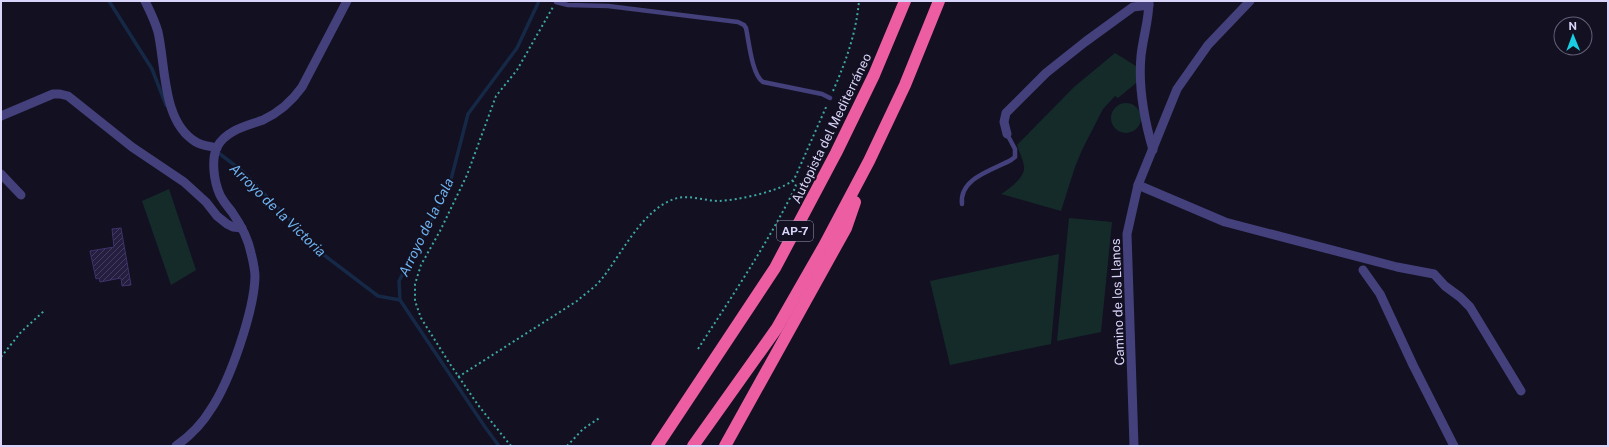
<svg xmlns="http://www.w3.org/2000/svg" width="1609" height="447" viewBox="0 0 1609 447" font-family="'Public Sans',sans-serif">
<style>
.pitch{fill:#142b2a}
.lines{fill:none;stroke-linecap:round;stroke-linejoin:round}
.stream{stroke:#152846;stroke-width:3.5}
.building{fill:url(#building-hatch);stroke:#3e336a}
.path{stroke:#3ca8a1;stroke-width:2;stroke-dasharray:2 3;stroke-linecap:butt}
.service{stroke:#43407b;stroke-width:4.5}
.minor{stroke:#43407b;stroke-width:9}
.motorway{stroke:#ed5da2;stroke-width:12}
.labels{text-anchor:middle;stroke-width:4;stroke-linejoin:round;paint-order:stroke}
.shield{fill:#131021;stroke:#9e9ab9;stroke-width:1}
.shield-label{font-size:12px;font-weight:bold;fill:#d9d5fa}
.street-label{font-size:13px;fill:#d9d5fa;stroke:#131021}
.water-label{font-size:14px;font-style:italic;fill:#6eb3ef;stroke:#131021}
</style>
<defs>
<pattern id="building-hatch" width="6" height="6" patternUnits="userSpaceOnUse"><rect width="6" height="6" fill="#251e40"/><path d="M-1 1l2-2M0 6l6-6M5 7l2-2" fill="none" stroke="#443e5c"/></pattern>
</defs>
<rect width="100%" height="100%" fill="#131021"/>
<g class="pitch">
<path d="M1115,53l21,13v17l-18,15 -3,-2 -12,13 -21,41 -7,17 -14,44 -60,-17c7,-4 25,-17 23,-28 -1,-7 -5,-14 -7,-21l57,-58z"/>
<circle cx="1126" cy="118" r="15"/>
<polygon points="169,189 196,270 171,285 142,201"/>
<polygon points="1069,218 1112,222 1101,332 1057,341"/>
<polygon points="1059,254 1051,344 950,365 930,281"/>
</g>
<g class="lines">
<g class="stream">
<polyline points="109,1 152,69 166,105"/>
<polyline points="216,151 241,170 324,255 378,296 400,300"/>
<polyline points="499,446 485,427 400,300 399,281 449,187 468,114 517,48 539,1"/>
</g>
</g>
<polygon class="building" points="121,228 131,285 122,286 121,278 100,282 99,278 96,279 90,251 114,247 112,229"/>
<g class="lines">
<g class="path">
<path d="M833,91c13,-30 23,-57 26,-90"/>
<path d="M698,349c34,-53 70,-106 98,-163l-3,-5"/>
<polyline points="1,357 21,332 44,311"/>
<path d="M458,377l119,-76c9,-8 20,-15 27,-25 19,-25 39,-66 70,-77 15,-5 30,2 45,2 19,-1 58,-9 73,-20 2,-2 4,-5 5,-8l30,-68"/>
<polyline points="511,446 478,405 448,361 421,318 415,301 415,284 421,265 440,231 467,175 496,96 517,70 553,7"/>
<polyline points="567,446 583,429 601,417"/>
</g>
<g class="service">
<path d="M556,2l12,3 40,1 130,16 6,3 2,3c3,14 6,47 17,54l59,12 8,4"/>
<path d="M962,204c-3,-26 31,-34 49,-44l4,-3v-8l-8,-15"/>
</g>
<g class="minor">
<path d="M145,1c5,10 10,20 13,31 8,35 4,90 38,110 6,4 14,4 21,6"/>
<path d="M1149,1c0,19 -6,36 -8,55 -3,32 3,63 12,94"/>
<polyline points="1,116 53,94 60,94 68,96 132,147 184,182 206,202 217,216 227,224 233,227 242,228"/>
<polyline points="1007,134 1004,122 1006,113 1046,73 1085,42 1133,7 1149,5"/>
<polyline points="1,174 21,195"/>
<polyline points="1138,185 1225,222 1397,267 1434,274 1445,286 1460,297 1470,307 1521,391"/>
<polyline points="1363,270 1380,294 1413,365 1454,446"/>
<path d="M176,446c14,-10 26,-22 35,-37 19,-28 43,-98 44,-132 0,-7 -2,-16 -4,-24 -3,-15 -10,-28 -19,-41 -4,-5 -9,-11 -12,-17 -6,-13 -9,-35 -3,-48 9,-17 30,-21 46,-27 17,-8 29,-19 39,-33l45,-86"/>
<polyline points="1134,446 1127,234 1138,185 1177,89 1208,45 1250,1"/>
</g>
<g class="motorway">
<polyline points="657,446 775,268 836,153 874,75 905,1"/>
<polyline points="693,446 777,328 824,246 869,161 905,85 939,1"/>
<polyline points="725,446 846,228 855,202"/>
</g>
</g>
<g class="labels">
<rect class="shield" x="777" y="221" width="36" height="20" rx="3"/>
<g class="shield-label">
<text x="795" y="235">AP-7</text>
</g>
<g class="street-label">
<text transform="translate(831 128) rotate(-64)" y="5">Autopista del Mediterráneo</text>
<text transform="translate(1117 302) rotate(-92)" y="5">Camino de los Llanos</text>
</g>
<g class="water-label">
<text transform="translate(278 210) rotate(44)" y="5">Arroyo de la Victoria</text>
<text transform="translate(426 227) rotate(-64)" y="5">Arroyo de la Cala</text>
</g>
</g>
<rect width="1609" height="447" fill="none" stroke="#d9d5fa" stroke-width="4"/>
<g transform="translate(1573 36) rotate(359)"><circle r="19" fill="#131021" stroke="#625f78"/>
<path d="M0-3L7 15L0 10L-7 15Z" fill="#19cee2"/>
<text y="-6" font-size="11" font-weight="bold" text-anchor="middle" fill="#d9d5fa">N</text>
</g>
</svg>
